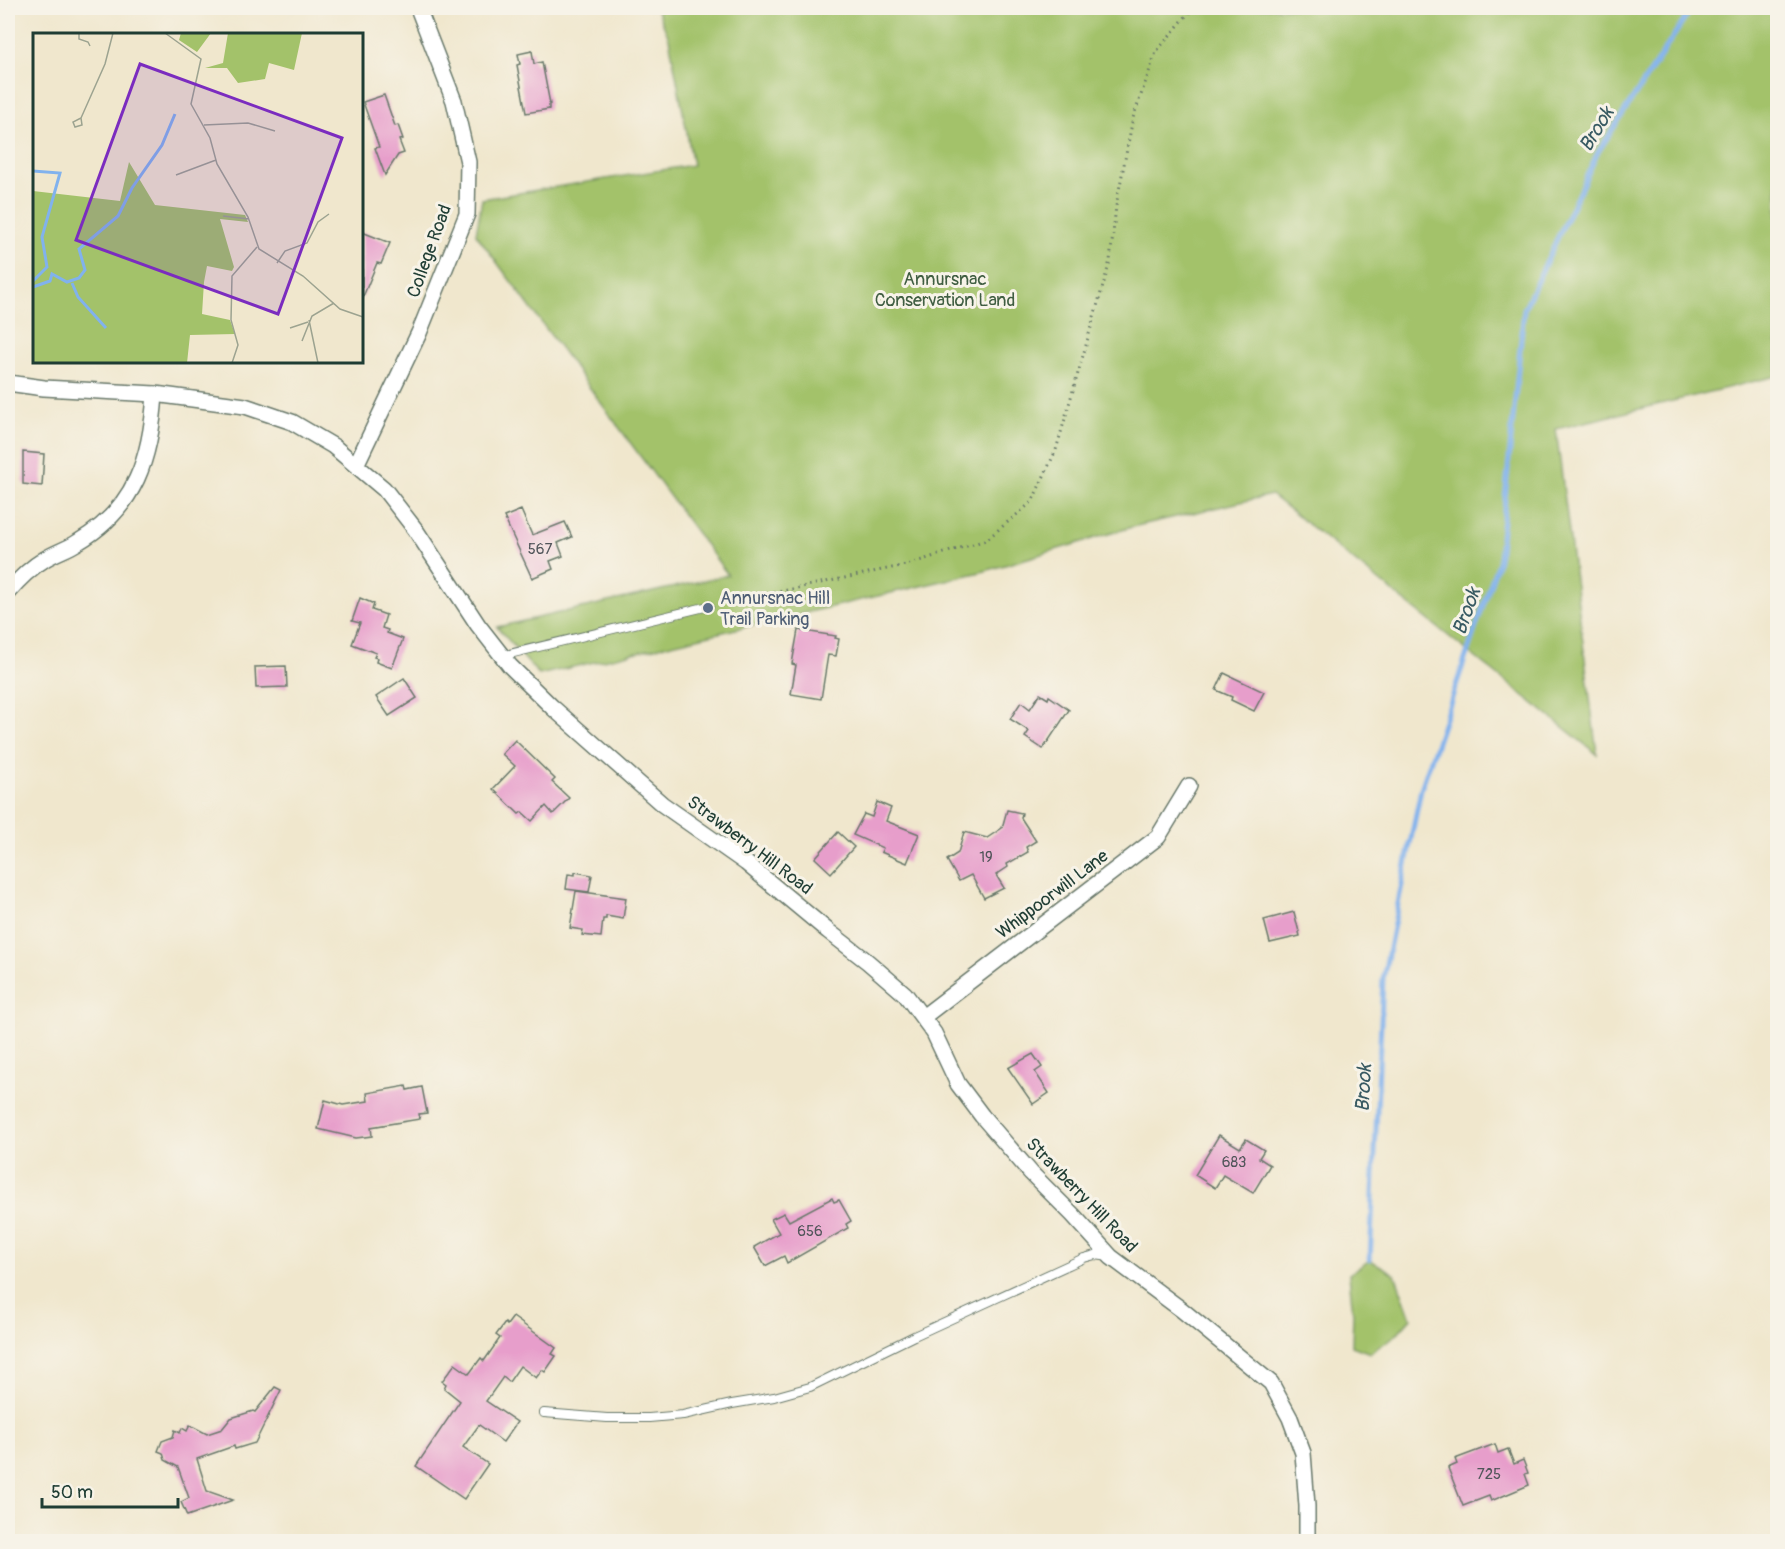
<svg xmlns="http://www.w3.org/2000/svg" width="1785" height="1549" viewBox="0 0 1785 1549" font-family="Pangolin,sans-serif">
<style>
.green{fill:#a3c26a;stroke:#61804f;stroke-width:1.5}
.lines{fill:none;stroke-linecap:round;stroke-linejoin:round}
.stream{stroke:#81b2ed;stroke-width:5}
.building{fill:#e79ecb}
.lane-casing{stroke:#68786a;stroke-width:10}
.street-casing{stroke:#68786a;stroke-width:18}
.path{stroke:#68786a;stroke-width:3;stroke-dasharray:1.5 4.5;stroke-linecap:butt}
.lane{stroke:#fff;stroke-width:8}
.street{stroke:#fff;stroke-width:15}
.service-dot{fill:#5c6f8a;stroke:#f7f3e8;stroke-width:2}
.labels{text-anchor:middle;stroke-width:6;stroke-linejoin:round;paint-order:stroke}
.number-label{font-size:15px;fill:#51555a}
.street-label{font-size:18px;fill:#1f3d34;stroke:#f7f3e8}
.park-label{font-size:18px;fill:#405e42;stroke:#f7f3e8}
.service-label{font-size:18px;fill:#4e5e75;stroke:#f7f3e8;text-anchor:start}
.water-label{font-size:20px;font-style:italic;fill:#385a62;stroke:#f7f3e8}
.inset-river{fill:none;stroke:#81b2ed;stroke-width:3}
.inset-road{fill:none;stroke:#9ca390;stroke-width:1.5}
.view{fill:#7b2cbf;fill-opacity:0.15;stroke:#7b2cbf;stroke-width:3}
.inset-edge{fill:none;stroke:#1f3d34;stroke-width:3}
</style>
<rect width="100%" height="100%" fill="#f7f3e8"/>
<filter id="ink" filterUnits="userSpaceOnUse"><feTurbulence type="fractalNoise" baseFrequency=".0167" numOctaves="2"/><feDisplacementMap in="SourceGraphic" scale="12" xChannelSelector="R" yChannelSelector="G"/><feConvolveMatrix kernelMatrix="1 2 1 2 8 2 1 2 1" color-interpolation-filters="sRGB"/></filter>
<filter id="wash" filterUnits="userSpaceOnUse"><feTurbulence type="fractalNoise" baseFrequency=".008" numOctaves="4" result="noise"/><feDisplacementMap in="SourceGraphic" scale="24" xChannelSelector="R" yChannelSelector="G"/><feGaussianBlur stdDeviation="1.35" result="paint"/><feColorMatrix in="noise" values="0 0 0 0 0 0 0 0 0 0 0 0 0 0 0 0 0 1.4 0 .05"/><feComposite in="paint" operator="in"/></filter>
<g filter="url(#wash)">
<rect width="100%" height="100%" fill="#f0e7cd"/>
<g class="green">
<polygon points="656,8 1777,8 1777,376 1556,429 1597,754 1271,495 1132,527 985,571 539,675 497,627 728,575 476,234 482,199 693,165 669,38"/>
<polygon points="1370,1260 1395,1274 1411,1318 1396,1335 1370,1353 1352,1346 1353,1314 1349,1274"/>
</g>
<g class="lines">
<polyline class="stream" points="1370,1260 1383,979 1421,789 1499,559 1524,309 1598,152 1692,8"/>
</g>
<g id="blocks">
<g class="building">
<polygon points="532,51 534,64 542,62 550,104 549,104 549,109 526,113 517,65 520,64 518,54"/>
<polygon points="384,95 395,126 398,125 403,139 399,140 404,153 398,155 385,175 375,148 379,147 363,102"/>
<polygon points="362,232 390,243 381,264 377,263 362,299"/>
<polygon points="23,452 44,454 42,486 23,484"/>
<polygon points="521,510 532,535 565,522 572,537 558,543 563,556 550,561 553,569 532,578 504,517"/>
<polygon points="360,598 374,604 372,610 386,615 382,628 388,630 387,633 403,639 392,668 376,662 377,658 374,657 376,653 352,644 360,623 352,621"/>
<polygon points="798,630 836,636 835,638 839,639 836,656 828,655 821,699 791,694 796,665 792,664"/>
<polygon points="286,666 287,687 256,688 255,667"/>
<polygon points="1224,673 1264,692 1254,711 1231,700 1232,697 1216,690"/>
<polygon points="404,678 417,698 389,716 376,697"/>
<polygon points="1040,694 1048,699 1049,696 1069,710 1043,749 1025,737 1029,731 1010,719 1021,702 1030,709"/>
<polygon points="515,740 555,779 552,782 569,798 553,814 546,806 532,821 522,812 519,814 493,789 515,766 502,754"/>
<polygon points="877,802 891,808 886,821 919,834 907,863 881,852 883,848 853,835 864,814 872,817"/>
<polygon points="1007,810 1022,813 1021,818 1036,841 1026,847 1028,852 1007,864 1008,867 996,875 1004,888 984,898 971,875 959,881 947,860 958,853 964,832 987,838 1002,828"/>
<polygon points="838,832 854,847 831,873 815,858"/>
<polygon points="575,872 592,875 589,892 566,889 568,874 575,875"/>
<polygon points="576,891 626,898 623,919 606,916 606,919 603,919 601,937 582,935 583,930 570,928"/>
<polygon points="1294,912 1300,936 1270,943 1264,920"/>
<polygon points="1033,1054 1042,1067 1035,1072 1049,1093 1033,1104 1008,1068"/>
<polygon points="406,1086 407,1090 422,1087 427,1113 419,1114 420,1119 371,1127 372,1136 356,1138 318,1129 325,1100 343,1105 368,1101 367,1093"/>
<polygon points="1219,1135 1240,1148 1246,1139 1264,1150 1259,1158 1270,1165 1253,1193 1223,1175 1215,1188 1195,1175"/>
<polygon points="832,1198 834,1202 839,1200 851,1221 846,1224 848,1228 787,1263 784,1256 765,1266 754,1247 779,1233 771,1219 784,1213 789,1221"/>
<polygon points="513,1317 556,1348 552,1354 556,1356 545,1372 542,1370 536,1378 520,1366 509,1382 503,1377 486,1401 517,1422 503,1442 479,1425 463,1447 488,1464 464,1499 416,1466 460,1401 444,1388 446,1384 442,1381 455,1364 469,1374 481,1358 484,1361 500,1338 496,1335 505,1323 507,1325"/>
<polygon points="275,1387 281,1390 255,1443 235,1449 234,1446 197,1459 207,1491 233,1500 187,1516 181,1502 189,1498 178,1467 165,1460 163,1453 158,1451 162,1441 173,1437 175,1430 180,1433 182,1428 187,1431 190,1425 207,1434 222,1429 231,1418 253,1411 255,1412"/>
<polygon points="1495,1444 1498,1453 1508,1449 1514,1464 1523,1460 1528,1473 1525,1474 1529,1485 1491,1501 1489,1496 1463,1506 1448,1468 1457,1464 1455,1459"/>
</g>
</g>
</g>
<g filter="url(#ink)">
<use href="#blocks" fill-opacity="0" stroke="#68786a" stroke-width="1.5"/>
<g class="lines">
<defs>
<g id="lane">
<polyline points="501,656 709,606"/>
<polyline points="544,1413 607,1418 649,1418 683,1415 732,1404 774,1397 810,1387 914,1336 1084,1258 1095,1255 1110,1257"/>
</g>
<g id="street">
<polyline points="8,383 44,388 155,394 245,406 292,422 333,446 384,489 415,529 478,625 510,666 552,707 662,804 746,863 828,931 868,962 905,994 934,1033 958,1084 982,1116 1031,1173 1073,1215 1111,1257 1182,1310 1271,1383 1290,1418 1303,1453 1307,1506 1307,1542"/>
<polyline points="356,465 419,333 467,214 468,162 454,101 418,8"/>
<path d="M8,592c11,-13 22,-24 37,-33 11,-7 23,-10 33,-17 58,-34 73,-85 77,-148"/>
<polyline points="923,1017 1158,837 1189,786"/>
</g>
</defs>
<use href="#lane" class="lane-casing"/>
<use href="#street" class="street-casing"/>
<polyline class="path" points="721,604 906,565 986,540 1032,502 1056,450 1110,261 1116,206 1133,118 1156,52 1193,8"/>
<use href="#lane" class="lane"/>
<use href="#street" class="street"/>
</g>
</g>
<circle class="service-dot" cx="708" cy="608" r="6"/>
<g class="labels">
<g class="number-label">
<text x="540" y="554">567</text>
<text x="986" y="862">19</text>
<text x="1234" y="1167">683</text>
<text x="810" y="1236">656</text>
<text x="1489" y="1479">725</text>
</g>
<g class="street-label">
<text transform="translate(429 251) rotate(-70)" y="6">College Road</text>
<text transform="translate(750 845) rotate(37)" y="6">Strawberry Hill Road</text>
<text transform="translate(1052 894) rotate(-37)" y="6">Whippoorwill Lane</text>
<text transform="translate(1082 1195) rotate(46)" y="6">Strawberry Hill Road</text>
</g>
<g class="park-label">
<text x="945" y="285">Annursnac<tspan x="945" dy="21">Conservation Land</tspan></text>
</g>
<g class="service-label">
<text x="720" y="604">Annursnac Hill<tspan x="720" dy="21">Trail Parking</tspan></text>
</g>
<g class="water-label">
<text transform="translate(1596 129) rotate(-59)" y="7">Brook</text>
<text transform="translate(1466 611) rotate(-71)" y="7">Brook</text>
<text transform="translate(1363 1088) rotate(-87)" y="7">Brook</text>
</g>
</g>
<g transform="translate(33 33)">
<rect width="330" height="330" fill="#f0e7cd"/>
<path d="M148,0h30l-14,19 -18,-12zM195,0h74l-8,37 -25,-7 -4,16 -27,4 -11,-15h-22l18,-5zM96,129l26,43 90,10 3,7 -28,-3 14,48 -2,4 -25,-5 -3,16 -2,32 28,6 5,14 -45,1 -3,28h-154v-172l87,10z" fill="#a3c26a"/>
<path class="inset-river" d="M0,138l27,2 -18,64 5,30 -14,14M39,250l6,14 28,31M0,254l17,-6 2,-7 15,8 12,-4 6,-8 -6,-21 39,-33 14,-28 30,-43 13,-31"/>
<path class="inset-road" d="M46,0v6l9,3 2,4M132,0l36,26 -10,45 19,34 7,26 31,53 11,32 44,27 37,33 23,8M48,85l-8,4 2,5 7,-2 -1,-7 24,-54 8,-31M171,92l44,-2 27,8M143,142l40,-15M190,183l26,3M244,230l8,-12 22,-8 11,-21 11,-8M276,287l9,43M257,295l18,-6M269,308l10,-25 22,-13M199,330l6,-18 -7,-25 1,-44 25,-29"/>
<path class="view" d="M107,31l202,74 -64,176 -202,-74z"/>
<rect width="330" height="330" class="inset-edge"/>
</g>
<rect width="1785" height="1549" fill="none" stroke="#f7f3e8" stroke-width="30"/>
<path d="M42 1498v9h136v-9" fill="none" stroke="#1f3d34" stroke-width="3"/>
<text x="51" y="1498" font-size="18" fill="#1f3d34" stroke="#f7f3e8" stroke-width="4.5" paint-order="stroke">50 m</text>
</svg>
